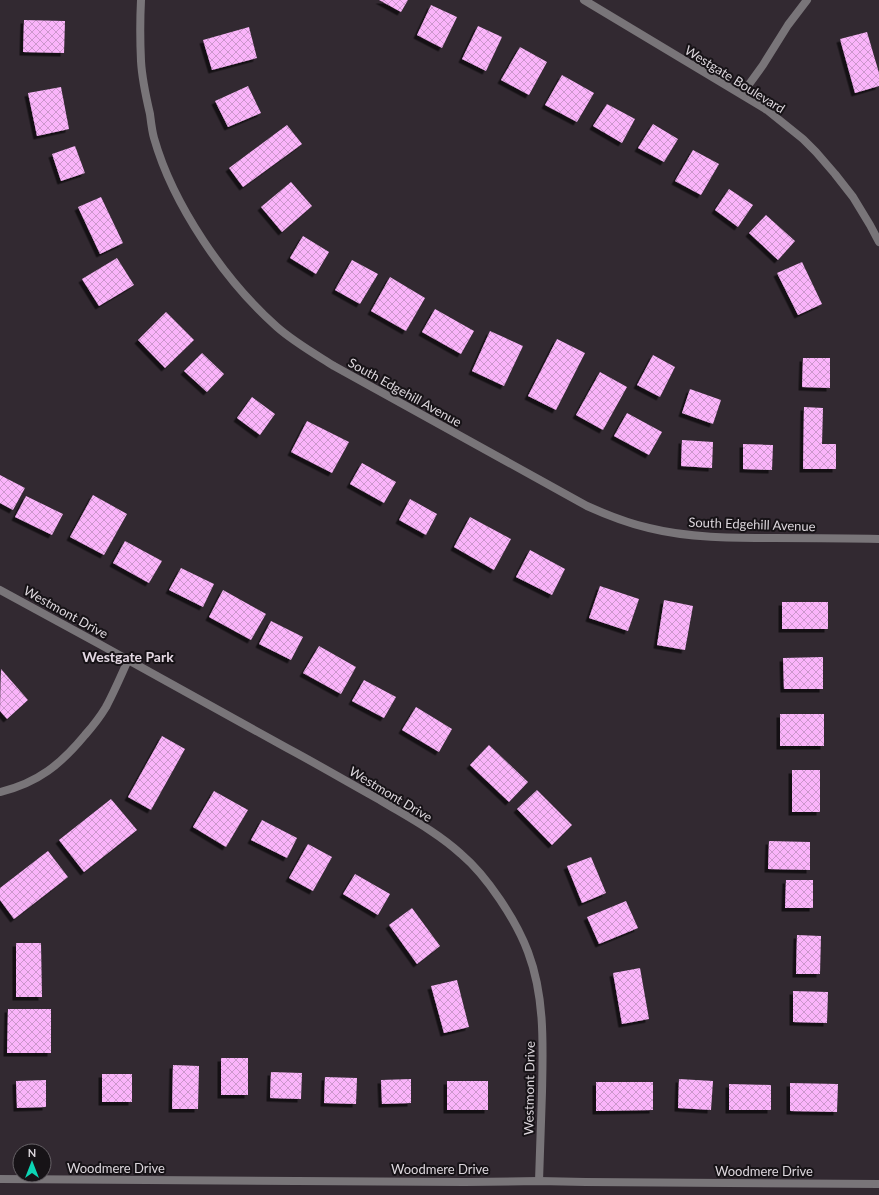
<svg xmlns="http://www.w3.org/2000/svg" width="879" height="1195" viewBox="0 0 879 1195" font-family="Lato,sans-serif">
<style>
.building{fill:url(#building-cross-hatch);filter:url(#shadow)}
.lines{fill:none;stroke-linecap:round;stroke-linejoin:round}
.minor{stroke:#797579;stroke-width:8}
.labels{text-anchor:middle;stroke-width:4;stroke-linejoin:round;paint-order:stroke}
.street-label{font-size:13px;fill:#ddd7dd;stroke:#171317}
.neighbourhood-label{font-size:14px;font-weight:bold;fill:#e4d8e3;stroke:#171317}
</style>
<defs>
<pattern id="building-cross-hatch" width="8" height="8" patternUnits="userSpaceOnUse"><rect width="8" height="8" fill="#fab4fa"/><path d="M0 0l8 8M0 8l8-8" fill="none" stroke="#cc97cc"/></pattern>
<filter id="shadow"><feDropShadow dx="-3.5" dy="3.5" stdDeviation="0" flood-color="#0009"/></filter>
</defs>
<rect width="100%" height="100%" fill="#322931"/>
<g class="building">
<polygon points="379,0 408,0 401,12"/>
<polygon points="431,5 457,17 442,48 417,35"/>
<polygon points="24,20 65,21 64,53 23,52"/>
<polygon points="478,26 502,37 486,71 462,59"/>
<polygon points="249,27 257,58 212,70 203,40"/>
<polygon points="867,32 879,73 879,86 855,93 840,39"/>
<polygon points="520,47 547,62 529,95 501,80"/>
<polygon points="562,75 594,93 577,122 545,105"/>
<polygon points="248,86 261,113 228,127 215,101"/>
<polygon points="61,87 69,129 37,136 28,93"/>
<polygon points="607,104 635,119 622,143 593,126"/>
<polygon points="653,124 678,139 664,162 638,148"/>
<polygon points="287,125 302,144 243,187 229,168"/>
<polygon points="75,146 85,173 61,181 52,154"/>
<polygon points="693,150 719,164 701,195 675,181"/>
<polygon points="291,182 312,206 282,232 261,207"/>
<polygon points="729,189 753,205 738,227 715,210"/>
<polygon points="101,197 123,243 100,254 78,207"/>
<polygon points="766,215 795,241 778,260 749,233"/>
<polygon points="303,236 329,252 316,274 290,258"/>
<polygon points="117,258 134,285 99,306 82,279"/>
<polygon points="352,260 378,274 360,304 335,290"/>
<polygon points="802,262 822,304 798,315 777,273"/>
<polygon points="390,277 425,298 406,331 371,311"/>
<polygon points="435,309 474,331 461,354 422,332"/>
<polygon points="166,312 194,340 165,368 138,340"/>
<polygon points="490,331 523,346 504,386 472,371"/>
<polygon points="557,339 585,353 556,410 528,396"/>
<polygon points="202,353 224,374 207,392 184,371"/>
<polygon points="653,355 675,367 660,397 637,385"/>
<polygon points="803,358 830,358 830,388 802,387"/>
<polygon points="600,372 627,387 603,430 576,415"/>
<polygon points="690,389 721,400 713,424 682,413"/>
<polygon points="252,397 275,414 260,435 237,418"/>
<polygon points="804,407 823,408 822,444 836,444 836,469 803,469"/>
<polygon points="627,413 662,432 649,455 614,436"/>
<polygon points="307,421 349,442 332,473 291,452"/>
<polygon points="682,440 713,442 712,468 681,466"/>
<polygon points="743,444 773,445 772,470 743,469"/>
<polygon points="362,463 396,482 384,503 350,484"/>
<polygon points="0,475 25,488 13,510 0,503"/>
<polygon points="93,495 127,514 104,555 70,537"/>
<polygon points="26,496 63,514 52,535 15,517"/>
<polygon points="410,499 437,514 426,535 399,520"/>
<polygon points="470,517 511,539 494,570 454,547"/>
<polygon points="125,541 162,561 149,583 113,563"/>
<polygon points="530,550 565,569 552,595 516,577"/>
<polygon points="181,568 214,584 203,607 169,590"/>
<polygon points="600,586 639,599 628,631 589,618"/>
<polygon points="223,590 266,614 251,640 209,617"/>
<polygon points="664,600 693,606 685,650 657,645"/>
<rect x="782" y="602" width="46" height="27"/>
<polygon points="271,621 303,637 291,660 259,644"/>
<polygon points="319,646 356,667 341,694 303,673"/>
<polygon points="823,657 823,689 784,689 783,658"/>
<polygon points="1,669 28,700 7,719 0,711"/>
<polygon points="364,680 396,697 384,718 352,701"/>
<polygon points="416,707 452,729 439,752 402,730"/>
<rect x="780" y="714" width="44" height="32"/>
<polygon points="162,736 185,749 151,810 128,797"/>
<polygon points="489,745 528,782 509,802 470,765"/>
<rect x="792" y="770" width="28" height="42"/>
<polygon points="537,790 572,825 552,845 517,809"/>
<polygon points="214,791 248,810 226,847 193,827"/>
<polygon points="111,799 137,830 84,872 59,840"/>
<polygon points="262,820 297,838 287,858 251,840"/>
<polygon points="769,841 810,842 810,870 768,869"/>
<polygon points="308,844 332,857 313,891 289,878"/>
<polygon points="48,851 68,877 14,919 0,900 0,888"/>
<polygon points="591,857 606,893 582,903 567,866"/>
<polygon points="355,874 390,894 378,915 343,894"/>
<polygon points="786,880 813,880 813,908 785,908"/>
<polygon points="626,901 638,928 599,944 587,917"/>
<polygon points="412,908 440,946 417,964 389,925"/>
<polygon points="797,935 821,936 820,974 796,974"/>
<polygon points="16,943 41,943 42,997 16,997"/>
<polygon points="640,968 649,1019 622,1024 613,973"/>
<polygon points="457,980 469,1027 444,1033 431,986"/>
<polygon points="793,991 828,992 827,1023 793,1022"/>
<polygon points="8,1009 51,1009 51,1053 7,1053"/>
<rect x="221" y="1058" width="27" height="37"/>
<polygon points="173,1065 199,1066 198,1109 172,1109"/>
<polygon points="271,1072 302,1073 301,1099 270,1098"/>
<rect x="102" y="1074" width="30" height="28"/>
<polygon points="325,1077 357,1078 356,1104 324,1103"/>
<polygon points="411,1079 411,1103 382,1104 381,1080"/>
<polygon points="679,1079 713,1081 711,1110 678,1108"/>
<polygon points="46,1080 46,1107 17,1108 16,1081"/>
<rect x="447" y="1081" width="41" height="29"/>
<polygon points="596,1082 653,1082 653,1110 596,1111"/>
<polygon points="790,1083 838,1084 837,1112 790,1111"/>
<polygon points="729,1084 771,1085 771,1110 729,1110"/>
</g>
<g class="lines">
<g class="minor">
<path d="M141,0c-1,20 -1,40 0,61 1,18 5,36 9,53 1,8 2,17 4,24 19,67 71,143 123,189 17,15 38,27 57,39l253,140c20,9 40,17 62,22 40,10 83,10 124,10 35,0 71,0 106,1"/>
<polyline points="584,0 767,110 803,139 816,152 835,174 853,197 870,225 879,242"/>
<polyline points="742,94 763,65 788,25 807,0"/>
<path d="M0,590c96,52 192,105 287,158 32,17 62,35 93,52 28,17 57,32 81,54 26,22 55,66 67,98 17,45 15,93 14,140 -1,30 -2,59 -3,89"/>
<path d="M0,792c38,-9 61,-28 85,-57 8,-9 15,-18 21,-28 8,-15 15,-31 22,-47"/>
<polyline points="0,1179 465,1182 539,1181 586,1182 879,1184"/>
</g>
</g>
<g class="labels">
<g class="street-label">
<text transform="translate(735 79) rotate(32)" y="5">Westgate Boulevard</text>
<text transform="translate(405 392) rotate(29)" y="5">South Edgehill Avenue</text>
<text transform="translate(752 524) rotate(2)" y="5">South Edgehill Avenue</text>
<text transform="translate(66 612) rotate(29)" y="5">Westmont Drive</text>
<text transform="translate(391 794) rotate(31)" y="5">Westmont Drive</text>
<text transform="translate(529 1088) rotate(-89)" y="5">Westmont Drive</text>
<text x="116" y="1173">Woodmere Drive</text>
<text x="440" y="1174">Woodmere Drive</text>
<text x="764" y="1176">Woodmere Drive</text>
</g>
<g class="neighbourhood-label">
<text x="128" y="662">Westgate Park</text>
</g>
</g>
<g transform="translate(32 1163)"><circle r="19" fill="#171317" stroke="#666166"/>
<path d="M0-3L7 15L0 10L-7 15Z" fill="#0cd5b5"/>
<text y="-6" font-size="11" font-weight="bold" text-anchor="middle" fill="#ddd7dd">N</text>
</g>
</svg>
